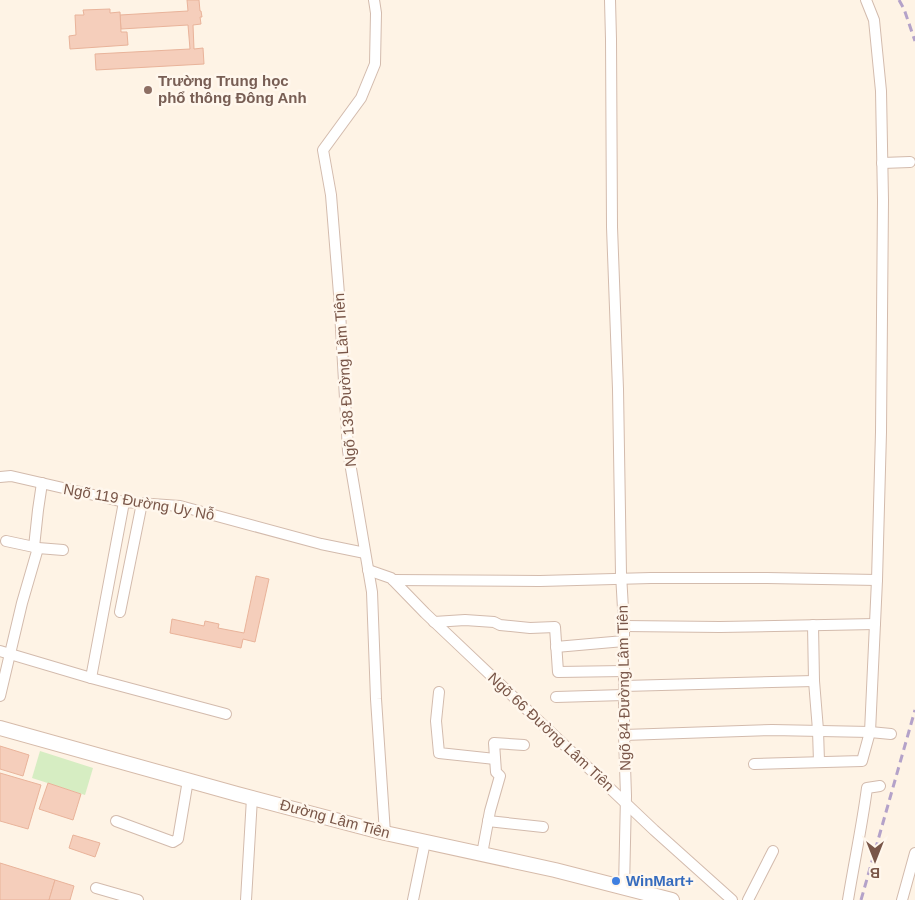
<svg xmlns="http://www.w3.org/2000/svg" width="915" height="900" viewBox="0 0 915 900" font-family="Helvetica,sans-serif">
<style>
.green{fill:#d6edc2}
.building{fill:#f5cebb;stroke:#e9b39a}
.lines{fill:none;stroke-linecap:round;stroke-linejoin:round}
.street-casing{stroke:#d3bbad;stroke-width:12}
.secondary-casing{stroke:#d6bbaa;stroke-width:16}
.street{stroke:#fff;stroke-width:10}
.secondary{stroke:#fff;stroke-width:14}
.rail{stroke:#b4a2c9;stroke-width:3;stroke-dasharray:8 5;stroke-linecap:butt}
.education-dot{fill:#8d6e63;stroke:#fff7ed;stroke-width:2}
.shop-dot{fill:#3f7fe0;stroke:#fff7ed;stroke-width:2}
.labels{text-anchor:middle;stroke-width:5;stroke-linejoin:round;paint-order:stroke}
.education-label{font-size:15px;font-weight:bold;fill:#785e54;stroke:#fff7ed;text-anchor:start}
.street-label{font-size:15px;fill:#795648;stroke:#fff7ed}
.shop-label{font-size:15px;font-weight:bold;fill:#366cbe;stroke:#fff7ed;text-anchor:start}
</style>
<rect width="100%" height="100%" fill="#fef3e5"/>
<polygon class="green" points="40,751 93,768 85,795 32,778"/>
<g class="building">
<polygon points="187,0 199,0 200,11 201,11 202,17 200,17 201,24 193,25 194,49 203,48 204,64 96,70 95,54 190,49 188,25 121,29 120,15 188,11"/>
<polygon points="110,9 110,13 120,12 121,32 127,32 128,45 70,49 69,36 76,35 75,15 84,15 83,10"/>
<polygon points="256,576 269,579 255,642 243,639 241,648 170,633 172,619 204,626 205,621 219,624 218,628 244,633"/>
<polygon points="0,746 29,755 23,776 0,769"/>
<polygon points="0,773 41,785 28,829 0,821"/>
<polygon points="48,783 81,794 73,820 39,809"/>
<polygon points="73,835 100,843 95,857 69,848"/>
<polygon points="0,863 55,880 49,900 0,900"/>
<polygon points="55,880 74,886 70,900 49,900"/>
</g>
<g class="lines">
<defs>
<g id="street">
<polyline points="374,0 376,13 375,64 361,98 323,150 331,195 339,294 348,451 372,592 376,699 385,833"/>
<polyline points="610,0 611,39 612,227 618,389 621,574 624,626 624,735 626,796 624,888"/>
<polyline points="882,163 910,162"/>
<polyline points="0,477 11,476 124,502 180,506 321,544 365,553"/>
<polyline points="6,541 34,547"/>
<polyline points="38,548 63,550"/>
<polyline points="368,570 391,578 425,613 654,830 732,900"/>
<polyline points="393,580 540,581 651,578 767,578 877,580"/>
<polyline points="120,612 142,503"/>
<polyline points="434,622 465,620 494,622 500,625 530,628 555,627 558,672 624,671"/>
<polyline points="813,625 814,681 818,730 819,762"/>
<polyline points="624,626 720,627 875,624"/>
<polyline points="556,647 624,641"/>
<polyline points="0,651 91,678 124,502"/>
<polyline points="91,678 226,714"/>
<polyline points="624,686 814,681"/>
<polyline points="439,692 436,721 439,753 495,759"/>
<polyline points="0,696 22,603 38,548 34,547 38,510 42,483"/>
<polyline points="556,697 624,695"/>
<polyline points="624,735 772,730 870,732 891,734"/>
<polyline points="754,764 862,761 870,732 877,580 881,432 883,200 881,91 874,20 866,0"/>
<polyline points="116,821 173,842 178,839 188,780"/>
<polyline points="488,821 543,827"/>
<polyline points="482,854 490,811 500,776 496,772 494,743 524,745"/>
<polyline points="96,888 138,900"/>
<polyline points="246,900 252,798"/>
<polyline points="413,900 425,842"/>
<polyline points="748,900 773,851"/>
<path d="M848,900c6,-37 14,-74 19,-112l13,-2"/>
<polyline points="902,900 915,853"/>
</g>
<polyline id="secondary" points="0,728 237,794 385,833 555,870 672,900"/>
</defs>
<use href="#street" class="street-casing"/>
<use href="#secondary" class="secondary-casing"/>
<use href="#street" class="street"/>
<use href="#secondary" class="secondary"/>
<g class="rail">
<polyline points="899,0 904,9 915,41"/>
<polyline points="861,900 915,710"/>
</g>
</g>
<circle class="education-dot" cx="148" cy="90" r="5"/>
<circle class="shop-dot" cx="616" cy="881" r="5"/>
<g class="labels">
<g class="education-label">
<text x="158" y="86">Trường Trung học<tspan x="158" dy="17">phổ thông Đông Anh</tspan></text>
</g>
<g class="street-label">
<text transform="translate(345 380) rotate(-94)" y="5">Ngõ 138 Đường Lâm Tiên</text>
<text transform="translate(139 502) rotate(10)" y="5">Ngõ 119 Đường Uy Nỗ</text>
<text transform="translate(624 688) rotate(-91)" y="5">Ngõ 84 Đường Lâm Tiên</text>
<text transform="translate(551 732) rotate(43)" y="5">Ngõ 66 Đường Lâm Tiên</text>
<text transform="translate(335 819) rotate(15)" y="5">Đường Lâm Tiên</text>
</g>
<g class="shop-label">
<text x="626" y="886">WinMart+</text>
</g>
</g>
<g transform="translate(875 860) rotate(180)" stroke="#fff7ed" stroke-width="4" paint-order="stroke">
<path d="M0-4L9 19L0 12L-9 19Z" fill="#795648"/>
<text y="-8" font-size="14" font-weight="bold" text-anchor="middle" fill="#795648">B</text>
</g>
</svg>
